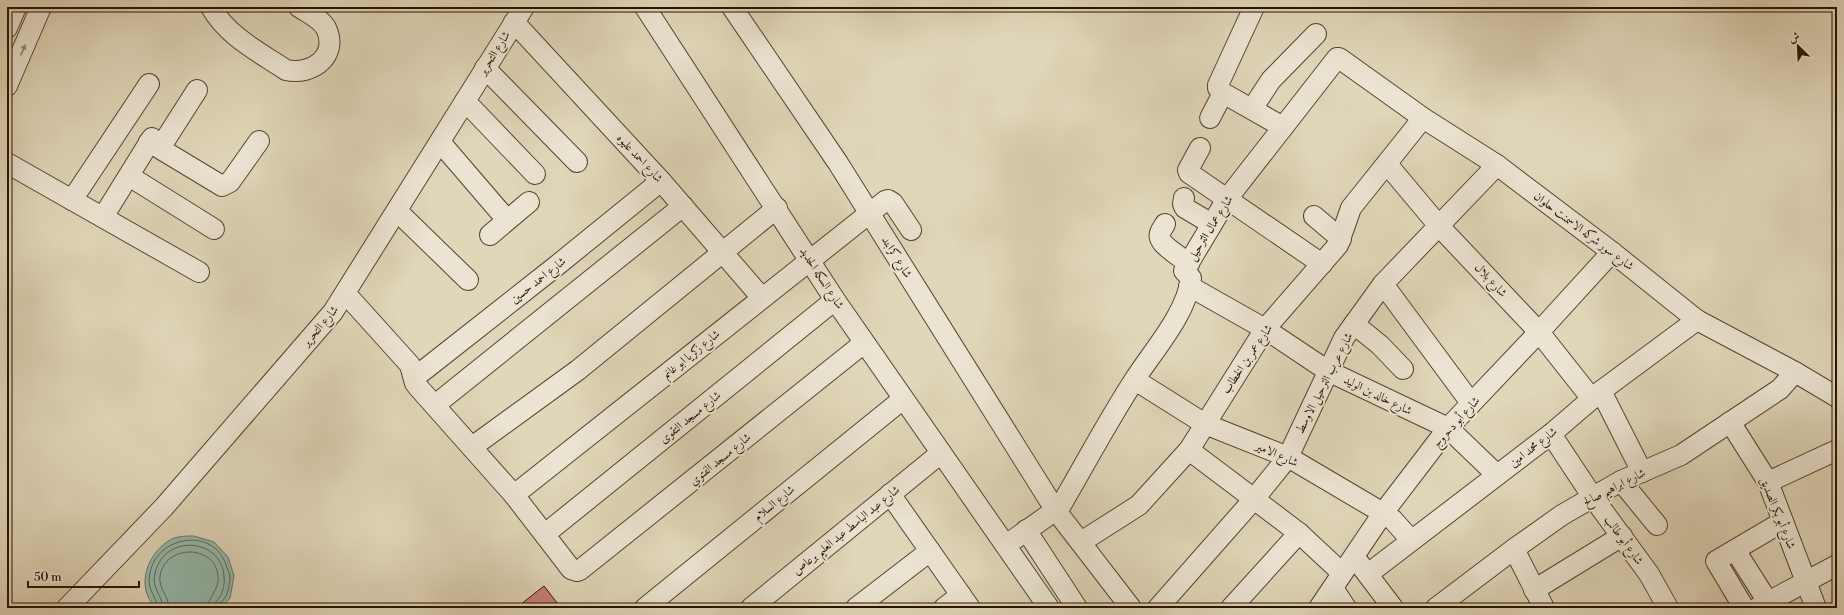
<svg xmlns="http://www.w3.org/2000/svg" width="1844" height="615" viewBox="0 0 1844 615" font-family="'Libre Bodoni',Amiri,serif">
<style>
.water{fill:#94b9ac;stroke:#687768}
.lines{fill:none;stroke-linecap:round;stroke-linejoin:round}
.shore{stroke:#5e6656;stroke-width:1}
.building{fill:#ca8078;stroke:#271301}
.minor-casing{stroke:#55442f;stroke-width:22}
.minor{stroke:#ebe4d2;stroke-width:20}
.oneway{fill:#938674}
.labels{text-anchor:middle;stroke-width:4;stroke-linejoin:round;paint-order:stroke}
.street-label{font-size:12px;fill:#271301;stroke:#ebe4d2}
</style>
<rect width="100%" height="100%" fill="#e0d6b9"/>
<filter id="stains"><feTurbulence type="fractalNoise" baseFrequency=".005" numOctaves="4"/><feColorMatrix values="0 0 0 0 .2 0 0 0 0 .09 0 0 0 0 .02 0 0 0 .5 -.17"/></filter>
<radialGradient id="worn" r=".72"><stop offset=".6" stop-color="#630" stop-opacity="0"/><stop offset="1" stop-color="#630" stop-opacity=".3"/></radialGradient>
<path class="water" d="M194,536l20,6 14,15 6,19 -4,22 -8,10h-66c-22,-21 -8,-57 16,-69 6,-3 15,-3 22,-3z"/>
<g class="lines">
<g class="shore">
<path d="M158,608c-1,-11 -12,-18 -8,-35 7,-38 64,-46 76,-8 1,4 4,8 4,12 0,5 -2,16 -5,21 -3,3 -5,5 -6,10"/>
<path d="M163,608c0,-12 -12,-19 -8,-35 10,-41 68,-34 69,4 1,5 -1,14 -3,18 -3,5 -7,7 -7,13"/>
<path d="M169,608c0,-12 -11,-19 -9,-32 5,-32 55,-32 58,0 2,13 -10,20 -10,32"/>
</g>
</g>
<polygon class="building" points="544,586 561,608 516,608"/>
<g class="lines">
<defs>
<g id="minor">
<path d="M211,7c16,29 48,45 75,63 27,6 53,-15 40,-42 -6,-10 -18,-15 -27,-21"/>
<polyline points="645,7 835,300 1049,608"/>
<polyline points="732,7 838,163 1056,511"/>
<polyline points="1254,7 1218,85 1218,88 1223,93 1283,127"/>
<polyline points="514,22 661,181 762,298"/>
<polyline points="7,28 16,7"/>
<polyline points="485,68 577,162"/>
<polyline points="7,86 41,7"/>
<polyline points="465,101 535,174"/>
<polyline points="1252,109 1271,80 1316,34"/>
<polyline points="1210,118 1223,93"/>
<polyline points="149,142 222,186 230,182 259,141"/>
<polyline points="440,142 507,220"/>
<polyline points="160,148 197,90"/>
<polyline points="1200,148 1188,170 1189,173 1322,264"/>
<polyline points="7,163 199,272"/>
<polyline points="1387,164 1439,226 1539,332 1592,399"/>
<polyline points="129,176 214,229"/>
<polyline points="1184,198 1183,204 1185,208 1212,224"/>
<polyline points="72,200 149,84"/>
<polyline points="397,211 468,280"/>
<polyline points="1314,216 1341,239"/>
<polyline points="103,217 152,138"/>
<path d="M1165,224c-2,4 -7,9 -5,14 2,8 22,20 29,26"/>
<polyline points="490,235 529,202"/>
<polyline points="1383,284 1471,403"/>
<polyline points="1189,286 1265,329 1328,371 1448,428 1497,475"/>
<polyline points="346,294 410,365 415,383 418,387 514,495 571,569 577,571 580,570 864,343"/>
<polyline points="1354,324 1380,345 1403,369"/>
<polyline points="414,378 555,267 661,181"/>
<polyline points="1135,380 1205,424 1288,457 1383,513 1393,520 1411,540"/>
<polyline points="1601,391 1642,472"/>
<polyline points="435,405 683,206"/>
<polyline points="1730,422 1768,482 1816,608"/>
<polyline points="1551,434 1592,496 1649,574 1668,608"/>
<polyline points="472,447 578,370 777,208"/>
<polyline points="1189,450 1299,533 1342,573"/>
<polyline points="1621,481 1657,525"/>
<polyline points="1768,482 1837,450"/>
<polyline points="890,494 970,608"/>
<polyline points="514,495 885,201 888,200 893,203 911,230"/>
<path d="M1057,512c26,-44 50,-90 78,-133 18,-28 52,-66 56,-101l-7,-7 43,-72 110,-141h2l84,60 74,47 115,87 85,68 98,52 42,25"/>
<polyline points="1026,530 1077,608"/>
<polyline points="545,534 835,300"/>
<polyline points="1081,542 1139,505 1189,450 1265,329 1338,245 1351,208 1423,118"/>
<polyline points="1006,545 1053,512 1057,512 1131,608"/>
<polyline points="1514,549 1544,608"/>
<polyline points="1735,550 1768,602"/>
<polyline points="1359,563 1393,608"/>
<polyline points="1368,574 1551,434 1601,391 1697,320"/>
<polyline points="1333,588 1346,608"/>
<polyline points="1534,590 1622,536"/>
<polyline points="67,608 164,507 333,312 524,7"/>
<polyline points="645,608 903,399"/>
<polyline points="751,608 941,453"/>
<polyline points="856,608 930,551"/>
<polyline points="944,608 961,595"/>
<polyline points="1158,608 1254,499 1288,457 1344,338 1383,284 1497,165"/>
<polyline points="1231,608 1299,533"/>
<polyline points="1319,608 1383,513 1448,428 1539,332 1612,252"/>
<polyline points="1436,608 1514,549 1562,515 1621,481 1681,455 1780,389 1795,372"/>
<polyline points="1744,608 1716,561 1782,522"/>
<polyline points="1757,608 1837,565"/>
</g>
</defs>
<use href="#minor" class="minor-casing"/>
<use href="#minor" class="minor"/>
</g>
<defs><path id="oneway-solid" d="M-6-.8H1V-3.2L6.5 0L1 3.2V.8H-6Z"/></defs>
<use class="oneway" href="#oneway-solid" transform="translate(23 50) rotate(-67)"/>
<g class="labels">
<g class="street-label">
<text transform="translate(494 53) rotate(-58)" y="4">شارع التحرير</text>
<text transform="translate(640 158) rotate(47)" y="4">شارع احمد عليوه</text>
<text transform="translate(1210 228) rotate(-58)" y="4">شارع عمال الترحيل</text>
<text transform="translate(1584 231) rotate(37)" y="4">شارع سور شركه الاسمنت حلوان</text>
<text transform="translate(897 257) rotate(58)" y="4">شارع كرابند</text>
<text transform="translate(822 278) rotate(57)" y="4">شارع السكه الحديد</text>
<text transform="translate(538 280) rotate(-38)" y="4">شارع احمد حسين</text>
<text transform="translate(1491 280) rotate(47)" y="4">شارع بلال</text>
<text transform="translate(320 326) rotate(-50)" y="4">شارع التحرير</text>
<text transform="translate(691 354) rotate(-39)" y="4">شارع زكريا ابو غانم</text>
<text transform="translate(1247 359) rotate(-56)" y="4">شارع عمر بن الخطاب</text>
<text transform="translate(1324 383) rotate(-63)" y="4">شارع عرب الترحيل الاوسط</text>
<text transform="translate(1378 395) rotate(26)" y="4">شارع خالد بن الوليد</text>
<text transform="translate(690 417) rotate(-39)" y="4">شارع مسجد التقوى</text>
<text transform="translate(1456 422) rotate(-48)" y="4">شارع أبو دحروج</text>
<text transform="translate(1533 447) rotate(-38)" y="4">شارع محمد امين</text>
<text transform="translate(1277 454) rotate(24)" y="4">شارع الامير</text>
<text transform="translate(720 459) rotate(-39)" y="4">شارع مسجد الفتوي</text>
<text transform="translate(1614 487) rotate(-27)" y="4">شارع ابراهيم صالح</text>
<text transform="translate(774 503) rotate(-39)" y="4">شارع السلام</text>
<text transform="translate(1778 513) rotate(68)" y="4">شارع أبو بكر الصديق</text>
<text transform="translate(846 530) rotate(-39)" y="4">شارع عبد الباسط عبد العليم برعاص</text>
<text transform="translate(1624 540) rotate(54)" y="4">شارع أبو طالب</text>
</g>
</g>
<rect width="1844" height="615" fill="none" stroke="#e0d6b9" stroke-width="24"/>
<rect x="8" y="8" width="1828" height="599" fill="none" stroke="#271301" stroke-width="2"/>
<rect x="12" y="12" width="1820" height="591" fill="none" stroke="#271301"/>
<g transform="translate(1798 46) rotate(336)" stroke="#ebe4d2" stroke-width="3" paint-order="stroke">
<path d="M0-3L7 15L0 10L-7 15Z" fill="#271301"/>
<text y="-6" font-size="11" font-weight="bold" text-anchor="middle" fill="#271301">ش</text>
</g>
<path d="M28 581v6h111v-6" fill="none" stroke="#271301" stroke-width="2"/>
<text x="34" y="581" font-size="12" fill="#271301" stroke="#ebe4d2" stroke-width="3" paint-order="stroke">50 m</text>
<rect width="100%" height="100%" filter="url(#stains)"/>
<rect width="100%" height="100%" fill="url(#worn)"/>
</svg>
